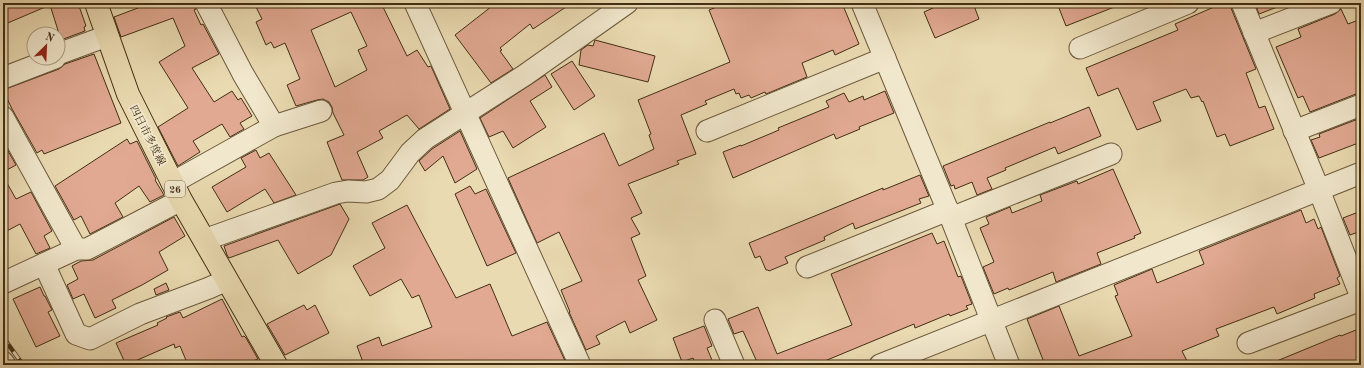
<svg xmlns="http://www.w3.org/2000/svg" width="1364" height="368" viewBox="0 0 1364 368" font-family="'Old Standard TT','Noto Serif JP',serif">
<style>
.building{fill:#e1a992;stroke:#422e14;fill-rule:evenodd}
.lines{fill:none;stroke-linecap:round;stroke-linejoin:round}
.minor-casing{stroke:#6c593b;stroke-width:23}
.primary-casing{stroke:#422e14;stroke-width:24}
.minor{stroke:#f1e7cc;stroke-width:21}
.primary{stroke:#eadab1;stroke-width:22}
.rail-casing{stroke:#422e14;stroke-width:4.5}
.rail{stroke:#f1e7cc;stroke-width:3;stroke-dasharray:9;stroke-linecap:butt}
.labels{text-anchor:middle;stroke-width:3.5;stroke-linejoin:round;paint-order:stroke}
.shield{fill:#f1e7cc;stroke:#76664b;stroke-width:1}
.shield-label{font-size:10px;font-weight:bold;fill:#422e14}
.street-label{font-size:11px;fill:#422e14;stroke:#f1e7cc}
</style>
<rect width="100%" height="100%" fill="#eadab1"/>
<filter id="stains"><feTurbulence type="fractalNoise" baseFrequency=".005" numOctaves="4"/><feColorMatrix values="0 0 0 0 .2 0 0 0 0 .09 0 0 0 0 .02 0 0 0 .5 -.17"/></filter>
<radialGradient id="worn" r=".72"><stop offset=".6" stop-color="#630" stop-opacity="0"/><stop offset="1" stop-color="#630" stop-opacity=".3"/></radialGradient>
<g class="building">
<polygon points="3,3 78,3 86,26 84,27 85,31 61,40 50,5 3,25"/>
<polygon points="151,3 194,3 196,9 194,10 201,25 203,24 219,54 192,68 214,102 232,91 238,100 241,98 252,116 240,123 244,129 230,137 222,124 193,141 200,152 178,166 158,127 188,108 159,62 185,46 173,18 121,37 114,17"/>
<path d="M254,3h127l26,53 10,-6 11,17 3,-1 19,43 -31,20 -12,-14 -28,16 4,7 -26,14 11,25 -5,3h-21l-15,-38 17,-7 -11,-22 -1,-6 -3,-5 -6,-3 -6,1 -21,6 -9,-21 13,-6 -15,-36 -11,5 -3,-6 -5,3 -10,-23 6,-3zM351,12l16,34 -9,4 9,20 -32,17 -24,-57z"/>
<polygon points="496,3 572,3 533,29 530,24 500,48 502,50 500,51 513,69 491,83 455,35"/>
<polygon points="727,3 842,3 859,44 835,55 833,50 802,63 807,77 766,94 765,92 751,98 749,95 741,98 739,93 736,94 734,89 705,101 707,104 681,115 696,154 677,161 679,164 628,184 642,213 631,218 640,234 631,238 646,276 638,280 657,320 630,333 625,321 596,336 600,344 586,350 569,312 570,312 561,290 582,281 559,232 537,243 508,178 604,133 619,166 654,149 649,135 651,134 638,100 730,62 709,10"/>
<polygon points="944,3 973,3 979,19 935,38 924,12"/>
<polygon points="1057,3 1122,3 1122,4 1066,26"/>
<polygon points="1223,3 1230,3 1231,8 1256,69 1246,73 1259,108 1265,106 1274,129 1230,146 1225,134 1217,137 1203,101 1202,102 1199,96 1191,98 1186,89 1153,102 1161,121 1137,130 1118,88 1098,96 1086,68 1178,30 1175,24"/>
<polygon points="1255,3 1284,3 1285,4 1259,14"/>
<polygon points="1341,9 1348,24 1361,19 1361,92 1310,112 1303,96 1298,98 1276,47 1301,37 1298,29 1335,14"/>
<polygon points="595,40 655,56 648,82 579,65 581,50 588,45 593,46"/>
<polygon points="94,54 121,123 44,154 42,150 37,153 12,109 3,90 59,69 65,64"/>
<polygon points="572,61 595,96 574,110 551,74"/>
<polygon points="545,75 552,87 530,101 546,127 513,148 503,131 489,137 480,118"/>
<polygon points="885,91 894,113 859,127 860,129 836,139 834,134 733,178 723,152 741,145 741,146 779,130 778,128 829,107 826,101 844,93 849,102 863,96 864,100"/>
<polygon points="1089,107 1101,136 1058,154 1055,147 1005,168 1006,170 987,178 992,189 977,195 972,182 955,189 954,185 951,186 943,166 1050,122 1050,123"/>
<polygon points="1358,119 1361,125 1361,142 1319,158 1311,140 1320,137 1319,134"/>
<polygon points="460,131 477,169 455,183 443,156 425,171 419,161 432,149"/>
<polygon points="127,139 130,144 137,141 156,179 155,180 164,195 150,202 139,186 115,203 123,217 90,234 81,216 74,220 55,186"/>
<polygon points="3,142 16,165 3,172"/>
<polygon points="256,150 260,158 269,153 296,195 274,203 265,189 227,212 212,187 246,167 241,158"/>
<polygon points="1113,169 1141,233 1134,236 1135,238 1097,253 1101,264 1056,282 1053,272 1009,290 1008,288 994,294 983,267 994,262 980,228 989,224 986,217 1010,207 1012,213 1042,201 1040,195 1077,181 1078,184"/>
<polygon points="920,175 929,196 919,199 921,203 855,229 853,223 824,237 825,240 785,257 788,263 769,271 768,270 766,270 760,256 755,258 749,243 883,188 883,190"/>
<polygon points="3,176 16,199 31,192 52,231 44,236 50,248 36,254 20,224 3,233"/>
<polygon points="470,186 475,194 486,189 516,253 487,266 455,194"/>
<polygon points="340,204 349,219 331,255 298,274 278,240 229,258 227,255 224,246"/>
<polygon points="407,205 456,298 490,284 512,336 547,322 567,365 364,365 357,346 379,337 382,346 432,327 419,295 412,298 401,279 370,296 353,266 385,248 372,223"/>
<polygon points="1301,210 1306,223 1314,219 1318,229 1321,227 1340,276 1337,278 1340,284 1314,294 1315,298 1277,314 1274,307 1216,329 1219,336 1182,351 1189,365 1045,365 1027,319 1059,306 1079,356 1132,336 1115,296 1118,295 1114,285 1152,269 1157,283 1204,264 1199,251"/>
<polygon points="1361,211 1361,231 1350,235 1343,218"/>
<polygon points="174,217 185,236 159,252 168,270 142,285 112,300 116,308 95,318 84,294 73,299 67,285 78,279 72,266 81,261 93,260"/>
<polygon points="932,233 937,244 944,241 958,277 961,276 972,304 966,306 968,309 950,316 949,314 915,328 914,324 815,365 752,365 757,362 743,331 734,334 728,319 758,307 777,354 852,325 831,274"/>
<polygon points="166,283 169,290 156,295 154,289"/>
<polygon points="40,287 44,296 45,296 52,310 48,312 60,336 36,347 13,299"/>
<polygon points="222,299 242,337 244,336 246,338 258,359 243,365 188,365 180,346 175,348 174,344 126,365 116,343 158,325 157,323 167,318 166,317 180,312 183,318"/>
<polygon points="304,305 307,310 315,305 329,333 285,355 267,324"/>
<polygon points="704,326 712,346 707,348 714,365 696,365 693,358 682,362 673,338"/>
<polygon points="1361,328 1361,359 1347,365 1267,365 1340,335 1341,336"/>
</g>
<g class="lines">
<defs>
<g id="minor">
<polyline points="206,3 243,74 274,126 321,111"/>
<polyline points="415,3 580,365"/>
<polyline points="862,3 951,218 1009,365"/>
<polyline points="1242,3 1319,190 1361,297"/>
<polyline points="1254,33 1331,3"/>
<polyline points="1080,48 1188,3"/>
<polyline points="58,54 107,36"/>
<polyline points="3,78 55,58"/>
<polyline points="3,117 76,249"/>
<polyline points="707,131 885,58"/>
<polyline points="1294,131 1361,105"/>
<polyline points="172,183 274,126"/>
<polyline points="951,218 1111,154"/>
<polyline points="204,240 336,193 348,191 366,192 378,189 390,180 410,153 425,139 525,75 627,3"/>
<polyline points="44,264 76,334 90,339 140,314 209,288 227,280"/>
<polyline points="807,267 948,210"/>
<polyline points="3,283 76,249 87,249 181,200"/>
<polyline points="715,320 734,365"/>
<polyline points="1248,343 1361,300"/>
<polyline points="3,362 5,365"/>
<polyline points="880,365 1361,173"/>
</g>
<polyline id="primary" points="96,3 128,94 181,200 276,365"/>
</defs>
<use href="#minor" class="minor-casing"/>
<use href="#primary" class="primary-casing"/>
<use href="#minor" class="minor"/>
<use href="#primary" class="primary"/>
<defs>
<polyline id="rail" points="3,337 23,365"/>
</defs>
<use href="#rail" class="rail-casing"/>
<use href="#rail" class="rail"/>
</g>
<g class="labels">
<rect class="shield" x="165" y="181" width="20" height="16" rx="3"/>
<g class="shield-label">
<text x="175" y="193">26</text>
</g>
<g class="street-label">
<text transform="translate(148 135) rotate(63)" y="4">四日市多度線</text>
</g>
</g>
<rect width="1364" height="368" fill="none" stroke="#eadab1" stroke-width="16"/>
<rect x="4" y="4" width="1356" height="360" fill="none" stroke="#422e14" stroke-width="2"/>
<rect x="8" y="8" width="1348" height="352" fill="none" stroke="#422e14"/>
<g transform="translate(46 46) rotate(24)"><circle r="19" fill="#f1e7cc" stroke="#ab9d82"/>
<path d="M0-3L7 15L0 10L-7 15Z" fill="#8f2418"/>
<text y="-6" font-size="11" font-weight="bold" text-anchor="middle" fill="#422e14">N</text>
</g>
<rect width="100%" height="100%" filter="url(#stains)"/>
<rect width="100%" height="100%" fill="url(#worn)"/>
</svg>
